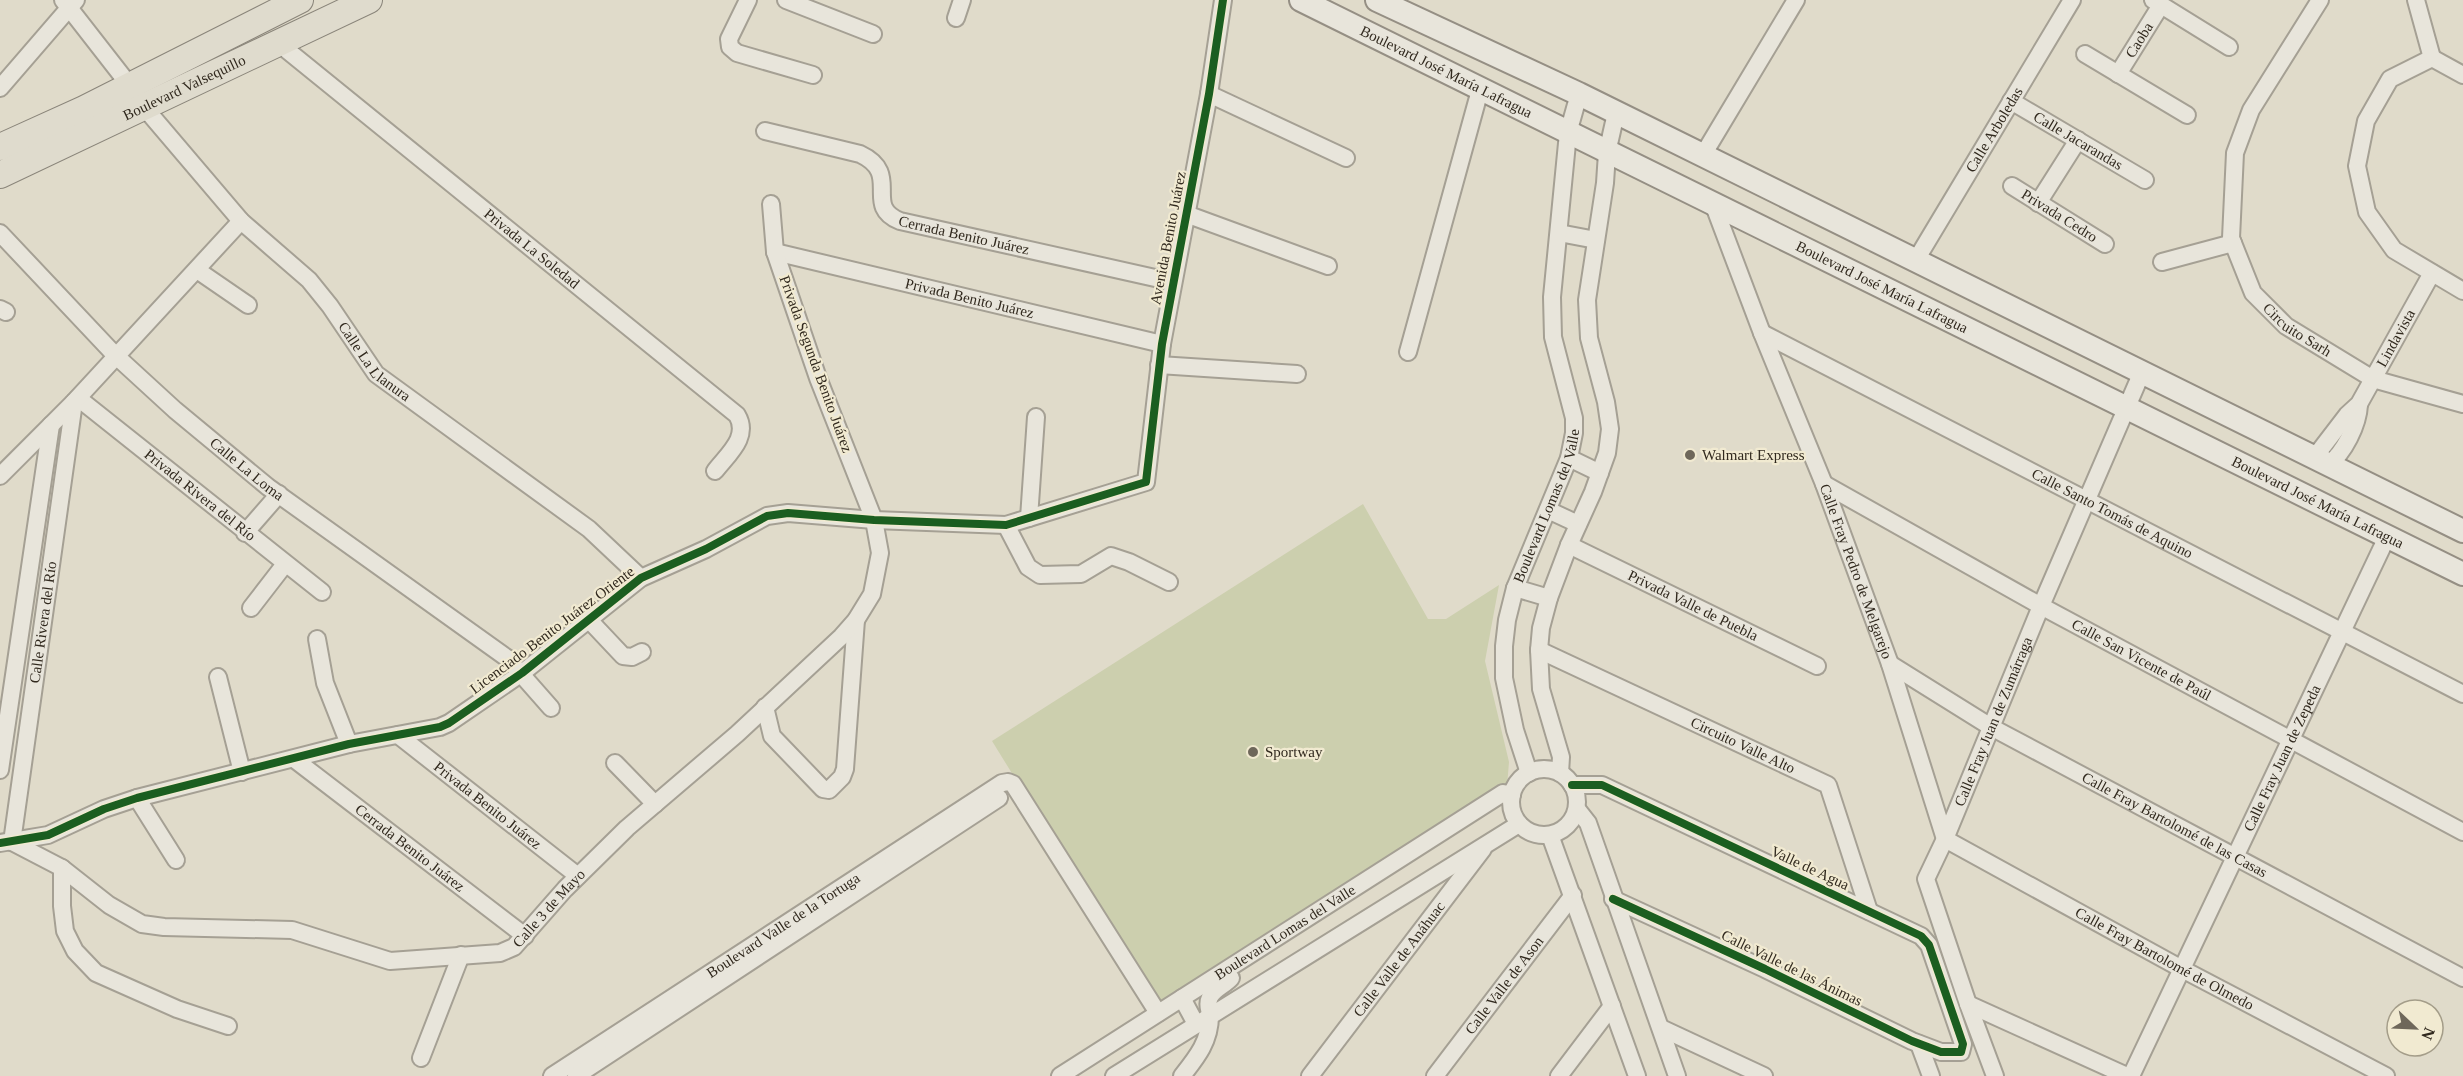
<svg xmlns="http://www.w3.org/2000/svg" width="2463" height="1076" viewBox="0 0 2463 1076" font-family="'Times New Roman',serif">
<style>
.green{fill:#cccfae}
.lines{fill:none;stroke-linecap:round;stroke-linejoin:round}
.street-casing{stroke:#a5a094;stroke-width:20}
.secondary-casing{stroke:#958f84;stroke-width:26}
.primary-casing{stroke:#8a857a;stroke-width:28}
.street{stroke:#e8e5db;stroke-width:16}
.secondary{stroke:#e8e5db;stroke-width:22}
.primary{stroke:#dfdbcd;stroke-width:26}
.cycleway-casing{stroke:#f1ead1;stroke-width:11}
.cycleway{stroke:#1b5e20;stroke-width:8}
.poi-dot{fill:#6e675a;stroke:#f1ead1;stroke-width:2}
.labels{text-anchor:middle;stroke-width:4.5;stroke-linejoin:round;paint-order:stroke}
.street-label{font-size:15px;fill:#31291e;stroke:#f1ead1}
.poi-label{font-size:15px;fill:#31291e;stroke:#f1ead1;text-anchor:start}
</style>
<rect width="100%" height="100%" fill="#e0dbca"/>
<polygon class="green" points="1363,504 1428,619 1446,619 1499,585 1485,661 1509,762 1507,786 1157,1008 992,741"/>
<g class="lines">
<defs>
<g id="street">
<polyline points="63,0 130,86"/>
<polyline points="748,0 729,39 730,47 737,53 813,75"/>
<polyline points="786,0 873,34"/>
<polyline points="2153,0 2229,47"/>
<path id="s1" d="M2320,0l-69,110 -16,43 -4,85 22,55 33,33 87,53 90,25"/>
<polyline points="2416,0 2432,58"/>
<polyline points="956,18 962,0"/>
<path id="s2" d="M277,42l460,373c13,22 -9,39 -22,56"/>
<polyline points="2085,54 2187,115"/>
<polyline points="2432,58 2390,79 2366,121 2357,166 2367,212 2394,250 2463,291"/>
<polyline points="2432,58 2463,75"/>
<path id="s3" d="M2118,74l43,-69"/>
<polyline points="0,88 76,0"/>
<polyline points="1209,94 1346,158"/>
<path id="s4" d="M2011,101l134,79"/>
<path id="s5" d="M144,107l97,114 68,59 21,26 46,68 213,155 52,49"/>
<path id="s6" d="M765,131l95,23c43,20 2,52 40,67l273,61"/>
<polyline points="1703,155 1796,0"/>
<path id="s7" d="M2012,186l93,58"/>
<polyline points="2038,203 2078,140"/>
<path id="s8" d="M1714,206l48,127 62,151 66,180 55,175"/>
<polyline points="1186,214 1328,266"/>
<path id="s9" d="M0,233l115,122 60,55 93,77 239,171 44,50"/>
<polyline points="1559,233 1596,240"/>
<path id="s10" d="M775,252l387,92"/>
<path id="s11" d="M1916,260l156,-260"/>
<polyline points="2162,262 2233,243"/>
<polyline points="197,270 248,305"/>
<polyline points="0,309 6,312"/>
<path id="s12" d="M1762,333l701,361"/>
<polyline points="1408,352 1480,90"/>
<polyline points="1159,365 1297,374"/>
<path id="s13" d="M78,398l244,194"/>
<polyline points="1569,458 1600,473"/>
<path id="s14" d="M2314,458l33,-43 12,-11 73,-131"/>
<path d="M2328,465c16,-12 30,-40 31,-60"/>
<polyline points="0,476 74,402 241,221"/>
<path id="s15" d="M1824,484l217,122 422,226"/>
<polyline points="1548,510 1578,524"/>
<polyline points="1029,518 1036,417"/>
<polyline points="1006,525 1028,567 1040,575 1081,574 1111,556 1129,562 1169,582"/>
<polyline points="245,533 279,494"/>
<path id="s16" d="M1569,545l248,121"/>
<polyline points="1515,588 1549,598"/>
<polyline points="251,608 285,564"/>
<polyline points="590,621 623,656 632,657 642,652"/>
<polyline points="317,639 325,683 349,744"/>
<path id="s17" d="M1539,650l289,135 41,126"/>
<path id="s18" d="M1890,664l101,63 472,251"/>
<polyline points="218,677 242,772"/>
<polyline points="765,707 772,736 823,789 829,790 842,777 845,769 856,620"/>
<path id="s19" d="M398,735l180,141"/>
<path id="s20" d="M294,759l231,177"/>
<polyline points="615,763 655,804"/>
<circle cx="1544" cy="802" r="33"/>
<polyline points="0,770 51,425"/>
<path id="s21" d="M1529,773l-14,-43 -11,-52v-32l3,-26 8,-32 54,-130 5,-25v-15l-21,-81 -1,-40 16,-164 11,-39"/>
<polyline points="1560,773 1561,757 1541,689 1539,650 1541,628 1549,598 1569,545 1593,492 1607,453 1610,429 1606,402 1589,338 1587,300 1605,183 1607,153 1616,113"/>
<polyline points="1572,785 1602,785 1921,936 1929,945 1963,1044 1961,1052 1941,1052 1912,1041 1765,969 1613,899"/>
<polyline points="137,798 176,860"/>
<polyline points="1577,809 1588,823 1677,1076"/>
<polyline points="1550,835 1637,1076"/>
<path id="s22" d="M1945,839l237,130 204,107"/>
<path id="s23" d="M12,842l50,26 47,37 33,19 22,3 128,3 98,31 110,-8 14,-6 51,-58 62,-61 110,-94 104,-97 15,-17 16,-26 8,-41 -6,-33 -56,-142 -43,-126 -4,-48"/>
<path id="s24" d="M12,842l62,-440"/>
<polyline points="0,843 48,835 104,809 137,798 349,744 440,727 449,723 522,673 641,578 706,549 767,516 788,513 874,520 1006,525 1146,482 1162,344 1209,94 1223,0"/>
<polyline points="62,868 62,906 65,931 75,951 96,973 177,1009 228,1026"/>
<polyline points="1182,998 1196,1024"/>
<polyline points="1968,1004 2127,1076"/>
<polyline points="1661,1028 1764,1076"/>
<polyline points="1919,1044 1931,1076"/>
<polyline points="421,1058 461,955"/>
<path id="s25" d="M552,1076l450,-293 6,-1 5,2 145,229"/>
<polyline points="576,1076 999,798"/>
<path id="s26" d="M1060,1076l443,-283 9,2"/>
<polyline points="1114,1076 1519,824"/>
<path d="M1182,1076c15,-19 28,-35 28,-60 0,-7 -4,-11 0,-19 4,-8 15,-12 21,-19"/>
<path id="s27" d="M1310,1076l173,-227"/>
<path id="s28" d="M1435,1076l138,-181"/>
<polyline points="1559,1076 1612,1006"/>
<path id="s29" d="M1995,1076l-27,-72 -42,-125 19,-40 96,-233 101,-234"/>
<path id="s30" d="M2131,1076l256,-539"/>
</g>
<g id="secondary">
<path id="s31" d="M1301,0l1162,574"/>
<polyline points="1377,0 1579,94 2463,531"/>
</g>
<g id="primary">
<polyline points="0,147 84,109 300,0"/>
<path id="s32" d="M0,175l369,-175"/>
</g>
</defs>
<use href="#street" class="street-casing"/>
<use href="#secondary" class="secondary-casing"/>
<use href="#primary" class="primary-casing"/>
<use href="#street" class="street"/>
<use href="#secondary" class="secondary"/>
<use href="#primary" class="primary"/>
<defs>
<g id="cycleway">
<polyline points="1572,785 1602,785 1921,936 1929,945 1963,1044 1961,1052 1941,1052 1912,1041 1765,969 1613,899"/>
<polyline points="0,843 48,835 104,809 137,798 349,744 440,727 449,723 522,673 641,578 706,549 767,516 788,513 874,520 1006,525 1146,482 1162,344 1209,94 1223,0"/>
</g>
</defs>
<use href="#cycleway" class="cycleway-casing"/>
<use href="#cycleway" class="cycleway"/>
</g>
<g class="poi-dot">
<circle cx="1690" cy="455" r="6"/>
<circle cx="1253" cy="752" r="6"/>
</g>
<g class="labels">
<g class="street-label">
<text dy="5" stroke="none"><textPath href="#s3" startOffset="40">Caoba</textPath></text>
<text dy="5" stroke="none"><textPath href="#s31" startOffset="162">Boulevard José María Lafragua</textPath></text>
<text dy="5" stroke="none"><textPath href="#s32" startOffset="204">Boulevard Valsequillo</textPath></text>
<text dy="5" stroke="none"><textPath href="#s11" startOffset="152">Calle Arboledas</textPath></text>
<text dy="5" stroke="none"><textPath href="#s4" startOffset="78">Calle Jacarandas</textPath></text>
<text dy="5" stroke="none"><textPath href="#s7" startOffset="56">Privada Cedro</textPath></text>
<text dy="5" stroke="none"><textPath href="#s6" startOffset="248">Cerrada Benito Juárez</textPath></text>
<text transform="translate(1168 238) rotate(-79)" y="5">Avenida Benito Juárez</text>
<text dy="5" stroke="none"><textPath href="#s2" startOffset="328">Privada La Soledad</textPath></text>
<text dy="5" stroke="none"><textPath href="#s31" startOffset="648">Boulevard José María Lafragua</textPath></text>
<text dy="5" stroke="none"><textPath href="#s10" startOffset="200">Privada Benito Juárez</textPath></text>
<text dy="5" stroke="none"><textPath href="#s1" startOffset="378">Circuito Sarh</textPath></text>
<text dy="5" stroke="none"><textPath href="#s14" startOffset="146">Lindavista</textPath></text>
<text dy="5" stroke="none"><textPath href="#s5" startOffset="345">Calle La Llanura</textPath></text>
<text transform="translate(816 364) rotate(70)" y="5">Privada Segunda Benito Juárez</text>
<text dy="5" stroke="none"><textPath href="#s9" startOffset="342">Calle La Loma</textPath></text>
<text dy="5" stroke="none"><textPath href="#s13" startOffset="156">Privada Rivera del Río</textPath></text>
<text dy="5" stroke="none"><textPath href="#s31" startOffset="1134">Boulevard José María Lafragua</textPath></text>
<text dy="5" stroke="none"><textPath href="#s21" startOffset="278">Boulevard Lomas del Valle</textPath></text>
<text dy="5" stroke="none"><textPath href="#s12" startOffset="394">Calle Santo Tomás de Aquino</textPath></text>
<text dy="5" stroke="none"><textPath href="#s8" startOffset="392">Calle Fray Pedro de Melgarejo</textPath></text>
<text dy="5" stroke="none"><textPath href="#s16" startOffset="138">Privada Valle de Puebla</textPath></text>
<text dy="5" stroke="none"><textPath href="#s24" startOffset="222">Calle Rivera del Río</textPath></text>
<text transform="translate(552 630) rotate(-37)" y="5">Licenciado Benito Juárez Oriente</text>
<text dy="5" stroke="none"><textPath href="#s15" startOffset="363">Calle San Vicente de Paúl</textPath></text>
<text dy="5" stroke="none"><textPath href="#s29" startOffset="380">Calle Fray Juan de Zumárraga</textPath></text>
<text dy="5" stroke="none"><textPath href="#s17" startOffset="225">Circuito Valle Alto</textPath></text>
<text dy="5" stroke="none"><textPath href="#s30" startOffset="352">Calle Fray Juan de Zepeda</textPath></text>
<text dy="5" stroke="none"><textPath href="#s19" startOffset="114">Privada Benito Juárez</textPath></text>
<text dy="5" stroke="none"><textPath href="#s18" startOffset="327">Calle Fray Bartolomé de las Casas</textPath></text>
<text dy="5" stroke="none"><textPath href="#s20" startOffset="146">Cerrada Benito Juárez</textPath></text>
<text transform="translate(1810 868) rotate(25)" y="5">Valle de Agua</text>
<text dy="5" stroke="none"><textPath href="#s23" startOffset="585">Calle 3 de Mayo</textPath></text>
<text dy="5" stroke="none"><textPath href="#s25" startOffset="276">Boulevard Valle de la Tortuga</textPath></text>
<text dy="5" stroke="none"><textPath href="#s26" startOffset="267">Boulevard Lomas del Valle</textPath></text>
<text dy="5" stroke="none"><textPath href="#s27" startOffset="147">Calle Valle de Anáhuac</textPath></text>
<text dy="5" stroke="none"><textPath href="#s22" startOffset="250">Calle Fray Bartolomé de Olmedo</textPath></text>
<text transform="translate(1792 968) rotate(26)" y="5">Calle Valle de las Ánimas</text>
<text dy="5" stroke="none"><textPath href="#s28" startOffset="114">Calle Valle de Ason</textPath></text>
</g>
<g class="poi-label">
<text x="1702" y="460">Walmart Express</text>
<text x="1265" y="757">Sportway</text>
</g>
</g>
<g transform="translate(2415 1028) rotate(113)"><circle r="28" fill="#f1ead1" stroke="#a49d89" stroke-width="1.5"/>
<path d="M0-4.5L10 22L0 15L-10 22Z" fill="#6e675a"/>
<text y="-9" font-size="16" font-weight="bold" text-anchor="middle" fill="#31291e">N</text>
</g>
</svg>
